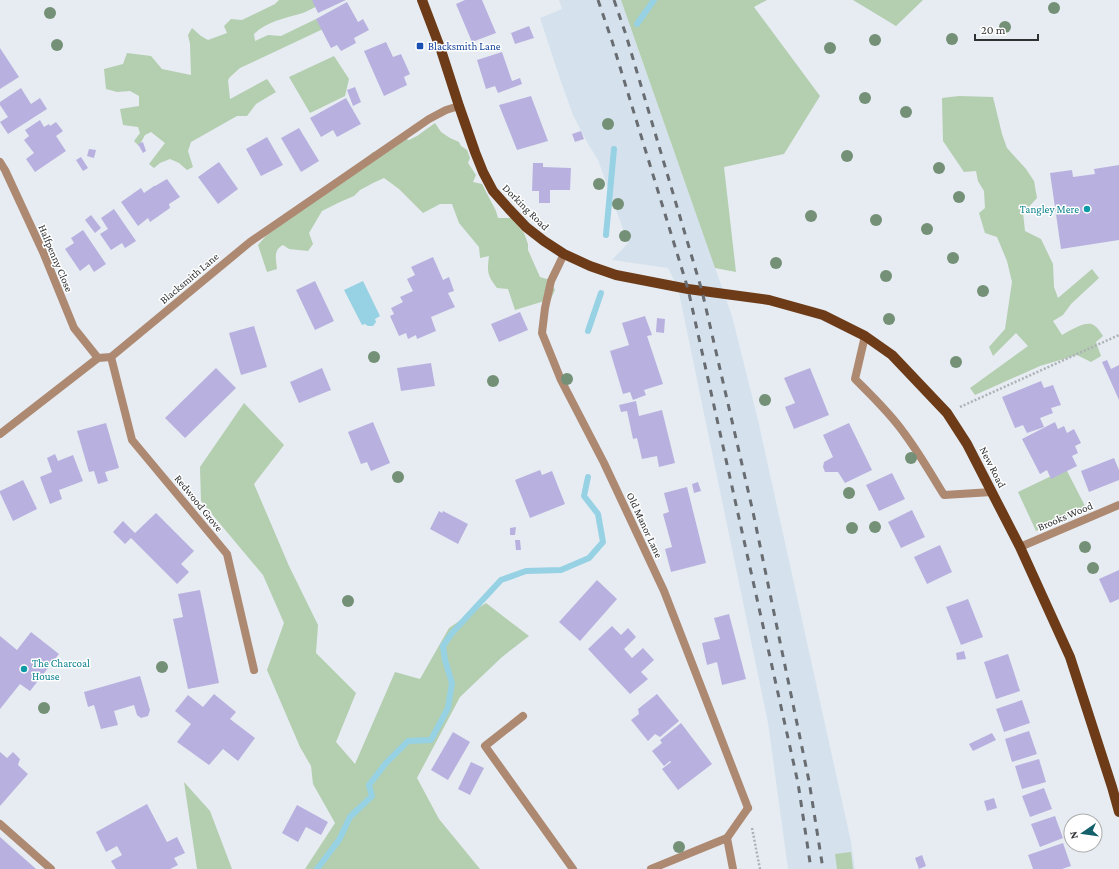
<svg xmlns="http://www.w3.org/2000/svg" width="1119" height="869" viewBox="0 0 1119 869" font-family="'Crimson Pro',serif">
<style>
.built{fill:#d5e2ed}
.green{fill:#b4ceb0}
.water{fill:#97d1e4}
.lines{fill:none;stroke-linecap:round;stroke-linejoin:round}
.stream{stroke:#97d1e4;stroke-width:6}
.building{fill:#b8b1df}
.path{stroke:#acb1b5;stroke-width:2.5;stroke-dasharray:2 2;stroke-linecap:butt}
.lane{stroke:#ae8972;stroke-width:8}
.street{stroke:#ae8972;stroke-width:8}
.primary{stroke:#6d3b17;stroke-width:10}
.rail{stroke:#696c70;stroke-width:3;stroke-dasharray:7 7;stroke-linecap:butt}
.tree{fill:#749076}
.transit-dot{fill:#1a4fb4;stroke:#fff;stroke-width:1.5}
.culture-dot{fill:#0f9aa8;stroke:#fff;stroke-width:1.5}
.labels{text-anchor:middle;stroke-width:3;stroke-linejoin:round;paint-order:stroke}
.transit-label{font-size:11px;fill:#164399;stroke:#fff;text-anchor:start}
.street-label{font-size:11px;fill:#2f3133;stroke:#fff}
.culture-label{font-size:11px;fill:#0d838f;stroke:#fff;text-anchor:end}
</style>
<rect width="100%" height="100%" fill="#e6ecf2"/>
<polygon class="built" points="559,0 621,0 732,316 758,420 851,842 855,869 788,869 768,723 678,288 668,268 612,260 628,243 598,160 588,144 573,115 560,79 540,18 562,9"/>
<g class="green">
<path d="M279,0h36l2,6c-4,2 -9,5 -14,7 -17,5 -36,8 -49,21l1,7 13,-6 13,1 35,-17 7,10 -83,39 -10,9 -2,3 2,19 37,-20 9,13 -20,12 -9,12h-10l-46,26 -3,9 5,16 -6,3 -8,-7 -9,-4 -10,4 -6,5 -5,-4 16,-21 -14,-11 -6,3 -6,11 -5,-5 6,-8 -2,-6 -15,-2 -3,-16 19,-3v-10l-9,-5 -13,1 -11,-3 -2,-20 19,-5 4,-11 24,3 11,13 29,6 -1,-31 -2,-9 4,-7 9,8 7,4 19,-7 -3,-7 7,-7 11,1 33,-16z"/>
<polygon points="621,0 767,0 754,7 820,96 784,154 724,167 736,272 715,268"/>
<polygon points="853,0 923,0 896,26"/>
<polygon points="334,56 349,79 345,96 310,113 289,77"/>
<path d="M959,96l34,1 9,37 5,14 19,21 8,12 3,17 -14,15 2,18 16,8 12,25 1,23 4,11 34,-29 7,9 -28,26 -8,11 -10,6 9,14c8,-4 25,-16 33,-9 3,2 6,7 8,10l-7,6 5,14 -10,6 -14,-7 -37,11 -65,29 -5,-7 58,-42 -12,-13 -23,23 -4,-9 16,-18 7,-47 -5,-21 -10,-24 -12,-4 -6,-20 6,-5 -1,-17 -6,-10 -2,-10 -12,1 -21,-31 -1,-43z"/>
<path d="M435,123l6,9 9,6 9,4 2,4 6,4 3,8 -2,5 8,12 -3,7 9,2 14,27 2,7h13l13,15 4,11v6l12,27 10,3 5,10 -4,9 -36,11 -7,-21 -11,-1c-10,-13 -10,-16 -8,-32l-9,2 -1,-11 -20,-24 -7,-19h-12l-17,9 -24,-24 -15,-11 -11,5 -13,7 -6,6 -14,6 -18,9 -13,22 4,11 -5,7 -19,-2 -6,-4c-10,5 -7,14 -6,24l-10,3 -9,-27 26,-30 81,-56 8,-7 8,-1 18,-15 10,4 8,-4z"/>
<polygon points="244,403 284,445 254,484 289,566 318,625 316,653 356,693 336,742 355,764 395,672 420,679 449,628 486,603 529,636 502,657 460,697 417,778 439,819 480,869 305,869 335,823 313,784 311,766 300,747 267,670 284,623 263,575 201,501 200,467"/>
<polygon points="1066,469 1086,508 1036,531 1018,492"/>
<polygon points="184,782 210,811 232,869 197,869"/>
<polygon points="851,852 853,869 837,869 835,854"/>
</g>
<polygon class="water" points="363,281 380,316 375,319 376,322 373,326 368,326 365,324 362,325 344,290"/>
<g class="lines">
<g class="stream">
<polyline points="637,24 654,0"/>
<polyline points="606,235 614,149"/>
<polyline points="588,331 601,293"/>
<polyline points="317,869 339,840 350,817 372,796 369,785 386,763 408,741 431,740 448,708 452,683 445,660 443,646 452,633 501,580 526,571 561,570 589,558 603,542 598,514 584,496 588,477"/>
</g>
</g>
<g class="building">
<polygon points="312,0 346,0 318,13"/>
<polygon points="465,0 482,0 496,33 472,42 456,4"/>
<polygon points="347,2 358,22 363,19 369,30 354,38 356,43 341,51 337,45 331,48 316,19"/>
<polygon points="529,26 534,38 515,44 511,33"/>
<polygon points="386,42 393,57 401,54 410,74 404,77 407,85 384,96 364,51"/>
<polygon points="0,48 19,77 0,89"/>
<polygon points="502,52 512,81 520,78 522,84 498,93 495,86 486,89 477,60"/>
<polygon points="355,87 361,102 353,106 347,90"/>
<polygon points="21,88 31,104 40,98 47,109 8,134 0,122 8,117 0,105 0,102"/>
<polygon points="531,96 548,141 517,150 499,105"/>
<polygon points="346,98 361,124 337,137 333,130 321,137 310,118"/>
<polygon points="40,120 44,127 49,124 50,126 56,122 63,131 56,136 66,151 35,172 26,159 34,153 24,140 29,136 25,130"/>
<polygon points="299,128 319,161 301,172 281,138"/>
<polygon points="581,131 584,139 575,142 572,134"/>
<polygon points="267,137 283,165 261,176 246,149"/>
<polygon points="143,142 146,151 143,153 138,144"/>
<polygon points="89,149 96,150 94,158 87,156"/>
<polygon points="81,157 88,168 83,171 76,160"/>
<polygon points="219,162 238,189 218,204 198,177"/>
<polygon points="533,163 543,163 543,167 571,168 570,190 550,190 550,203 539,203 539,191 532,191"/>
<polygon points="1119,165 1119,240 1061,249 1050,173 1072,170 1073,177 1095,174 1094,169"/>
<polygon points="167,179 180,197 169,204 170,208 150,222 148,218 138,226 121,202 141,188 144,193 154,186 155,186"/>
<polygon points="114,209 136,241 125,248 122,243 111,250 100,234 108,229 101,218"/>
<polygon points="91,215 101,228 95,233 85,220"/>
<polygon points="83,230 106,264 94,272 89,264 80,271 65,249 74,243 71,238"/>
<polygon points="433,257 443,280 449,277 454,291 448,293 455,307 431,317 436,331 417,339 416,335 408,339 406,333 399,336 390,316 394,314 391,308 403,302 400,297 413,291 407,279 415,275 411,267"/>
<polygon points="315,281 334,321 315,330 296,290"/>
<polygon points="520,312 528,330 499,342 491,324"/>
<polygon points="645,316 652,335 647,336 663,384 644,390 646,395 633,400 630,392 623,394 610,351 629,345 622,323"/>
<polygon points="657,318 665,319 664,333 656,332"/>
<polygon points="254,326 267,367 241,375 229,333"/>
<polygon points="1107,360 1111,369 1119,365 1119,400 1102,362"/>
<polygon points="431,363 435,386 401,391 397,368"/>
<polygon points="216,368 236,388 185,438 165,418"/>
<polygon points="322,368 331,390 299,403 290,382"/>
<polygon points="810,368 829,415 794,429 785,407 795,403 784,378"/>
<polygon points="1041,381 1044,388 1053,385 1061,405 1051,408 1053,413 1040,418 1044,427 1027,433 1023,425 1015,428 1002,397"/>
<polygon points="636,401 639,416 662,410 675,463 659,467 657,456 642,459 637,438 633,439 627,411 621,412 619,405"/>
<polygon points="373,422 390,463 371,471 367,462 361,464 348,432"/>
<polygon points="1055,422 1058,429 1064,426 1067,433 1074,429 1081,443 1075,446 1078,453 1072,456 1077,466 1051,479 1047,470 1040,474 1022,439"/>
<polygon points="106,423 119,468 105,472 108,481 98,484 94,471 89,472 77,431"/>
<polygon points="849,423 872,470 845,483 838,472 825,472 823,467 824,462 833,457 823,435"/>
<polygon points="55,454 58,461 73,455 83,481 59,490 62,499 50,504 40,477 52,472 47,458"/>
<polygon points="1114,458 1119,470 1119,480 1089,492 1081,471"/>
<polygon points="540,470 542,475 552,471 565,504 530,518 515,480"/>
<polygon points="892,473 905,499 879,511 866,485"/>
<polygon points="23,480 37,509 13,521 0,493 0,491"/>
<polygon points="698,482 701,491 694,493 692,484"/>
<polygon points="687,487 706,563 671,572 665,549 672,547 663,514 669,512 664,493"/>
<polygon points="912,510 925,537 901,548 888,522"/>
<polygon points="439,511 442,513 443,511 468,524 458,544 430,529"/>
<polygon points="156,513 194,551 181,564 189,572 177,584 131,538 125,544 113,532 123,521 135,533"/>
<polygon points="516,527 515,535 510,535 510,528"/>
<polygon points="515,540 520,540 521,550 516,550"/>
<polygon points="940,545 952,572 927,584 914,557"/>
<polygon points="1119,570 1119,599 1110,603 1099,579"/>
<polygon points="597,580 617,599 580,641 559,622"/>
<polygon points="200,590 219,683 188,689 173,619 183,617 178,594"/>
<polygon points="968,599 983,637 961,645 946,607"/>
<polygon points="729,614 746,679 722,685 717,662 707,665 702,643 720,639 714,618"/>
<polygon points="612,626 621,635 628,628 636,637 624,649 632,658 643,648 654,660 641,672 648,679 630,694 588,649"/>
<polygon points="31,632 59,654 30,691 20,684 0,709 0,636 17,650"/>
<polygon points="964,651 966,659 957,660 956,653"/>
<polygon points="1008,654 1020,691 996,699 984,662"/>
<polygon points="140,676 150,710 148,716 141,718 137,715 134,705 114,711 118,725 101,729 94,705 88,707 84,692"/>
<polygon points="214,694 236,712 230,719 255,738 238,761 223,749 209,765 177,742 191,724 175,711 188,695 203,707"/>
<polygon points="657,694 679,721 660,737 655,734 648,741 631,720 639,714 638,709"/>
<polygon points="1022,700 1030,723 1004,732 996,709"/>
<polygon points="681,723 712,764 678,790 662,769 671,762 670,761 664,766 652,751 662,743 660,740"/>
<polygon points="1029,731 1037,754 1012,762 1005,739"/>
<polygon points="453,732 470,742 448,780 431,770"/>
<polygon points="992,733 996,740 973,751 969,744"/>
<polygon points="0,752 7,758 13,752 20,759 18,765 28,774 0,806"/>
<polygon points="1039,759 1046,782 1022,789 1015,766"/>
<polygon points="471,762 484,768 470,795 458,789"/>
<polygon points="1044,788 1052,809 1030,817 1022,796"/>
<polygon points="994,798 997,808 987,811 984,801"/>
<polygon points="147,804 167,842 177,837 185,853 174,858 178,865 170,869 116,869 111,861 122,855 117,846 106,852 96,832"/>
<polygon points="297,805 328,822 321,835 306,827 298,842 282,833"/>
<polygon points="1055,816 1063,838 1040,847 1031,824"/>
<polygon points="0,837 36,869 0,869"/>
<polygon points="1063,843 1071,866 1062,869 1033,869 1028,855"/>
<polygon points="922,855 926,866 919,869 915,858"/>
</g>
<g class="lines">
<g class="path">
<polyline points="960,407 1119,335"/>
<polyline points="752,828 760,869"/>
</g>
<g class="lane">
<path d="M865,336l-10,43c17,17 35,34 49,54 15,20 27,41 40,62l48,-3"/>
<polyline points="523,716 485,746 573,869"/>
<polyline points="727,838 733,869"/>
<polyline points="651,869 727,838 748,808"/>
</g>
<g class="street">
<polyline points="0,162 5,170 43,252 74,328 98,358"/>
<polyline points="564,254 551,281 545,308 542,333 561,380 604,463 664,591 748,808"/>
<polyline points="111,357 132,440 227,554 254,670"/>
<polyline points="0,434 98,358 111,357 250,242 429,119 446,110 459,106"/>
<polyline points="1020,547 1119,505"/>
<polyline points="0,824 51,869"/>
</g>
<polyline class="primary" points="422,0 441,50 459,106 475,152 483,172 493,191 509,209 526,227 544,241 564,254 590,266 616,275 688,289 769,300 823,315 865,336 892,355 947,413 967,444 1020,547 1070,657 1112,787 1119,812"/>
<g class="rail">
<polyline points="598,0 612,41 688,289 798,783 811,869"/>
<polyline points="614,0 626,35 702,291 753,512 809,781 823,869"/>
</g>
</g>
<g class="tree">
<circle cx="1054" cy="8" r="6"/>
<circle cx="50" cy="13" r="6"/>
<circle cx="1005" cy="27" r="6"/>
<circle cx="952" cy="39" r="6"/>
<circle cx="875" cy="40" r="6"/>
<circle cx="57" cy="45" r="6"/>
<circle cx="830" cy="48" r="6"/>
<circle cx="865" cy="98" r="6"/>
<circle cx="906" cy="112" r="6"/>
<circle cx="608" cy="124" r="6"/>
<circle cx="847" cy="156" r="6"/>
<circle cx="939" cy="168" r="6"/>
<circle cx="599" cy="184" r="6"/>
<circle cx="959" cy="197" r="6"/>
<circle cx="618" cy="204" r="6"/>
<circle cx="811" cy="216" r="6"/>
<circle cx="876" cy="220" r="6"/>
<circle cx="927" cy="229" r="6"/>
<circle cx="625" cy="236" r="6"/>
<circle cx="953" cy="258" r="6"/>
<circle cx="776" cy="263" r="6"/>
<circle cx="886" cy="276" r="6"/>
<circle cx="983" cy="291" r="6"/>
<circle cx="889" cy="319" r="6"/>
<circle cx="374" cy="357" r="6"/>
<circle cx="956" cy="362" r="6"/>
<circle cx="567" cy="379" r="6"/>
<circle cx="493" cy="381" r="6"/>
<circle cx="765" cy="400" r="6"/>
<circle cx="911" cy="458" r="6"/>
<circle cx="398" cy="477" r="6"/>
<circle cx="849" cy="493" r="6"/>
<circle cx="875" cy="527" r="6"/>
<circle cx="852" cy="528" r="6"/>
<circle cx="1085" cy="547" r="6"/>
<circle cx="1093" cy="568" r="6"/>
<circle cx="348" cy="601" r="6"/>
<circle cx="162" cy="667" r="6"/>
<circle cx="44" cy="708" r="6"/>
<circle cx="679" cy="847" r="6"/>
</g>
<rect class="transit-dot" x="416" y="42" width="8" height="8" rx="2"/>
<g class="culture-dot">
<circle cx="1087" cy="209" r="4"/>
<circle cx="24" cy="669" r="4"/>
</g>
<g class="labels">
<g class="transit-label">
<text x="428" y="50">Blacksmith Lane</text>
</g>
<g class="street-label">
<text transform="translate(526 207) rotate(45)" y="4">Dorking Road</text>
<text transform="translate(56 258) rotate(67)" y="4">Halfpenny Close</text>
<text transform="translate(189 278) rotate(-40)" y="4">Blacksmith Lane</text>
<text transform="translate(993 467) rotate(63)" y="4">New Road</text>
<text transform="translate(199 503) rotate(51)" y="4">Redwood Grove</text>
<text transform="translate(1065 516) rotate(-23)" y="4">Brooks Wood</text>
<text transform="translate(645 525) rotate(65)" y="4">Old Manor Lane</text>
</g>
<g class="culture-label">
<text x="1079" y="213">Tangley Mere</text>
<text x="32" y="667" text-anchor="start">The Charcoal<tspan x="32" dy="13">House</tspan></text>
</g>
</g>
<g transform="translate(1083 833) rotate(257)"><circle r="19" fill="#ffffff" stroke="#acadad"/>
<path d="M0-3L7 15L0 10L-7 15Z" fill="#14616c"/>
<text y="-6" font-size="11" font-weight="bold" text-anchor="middle" fill="#2f3133">N</text>
</g>
<path d="M975 34v6h63v-6" fill="none" stroke="#2f3133" stroke-width="2"/>
<text x="981" y="34" font-size="12" fill="#2f3133" stroke="#ffffff" stroke-width="3" paint-order="stroke">20 m</text>
</svg>
